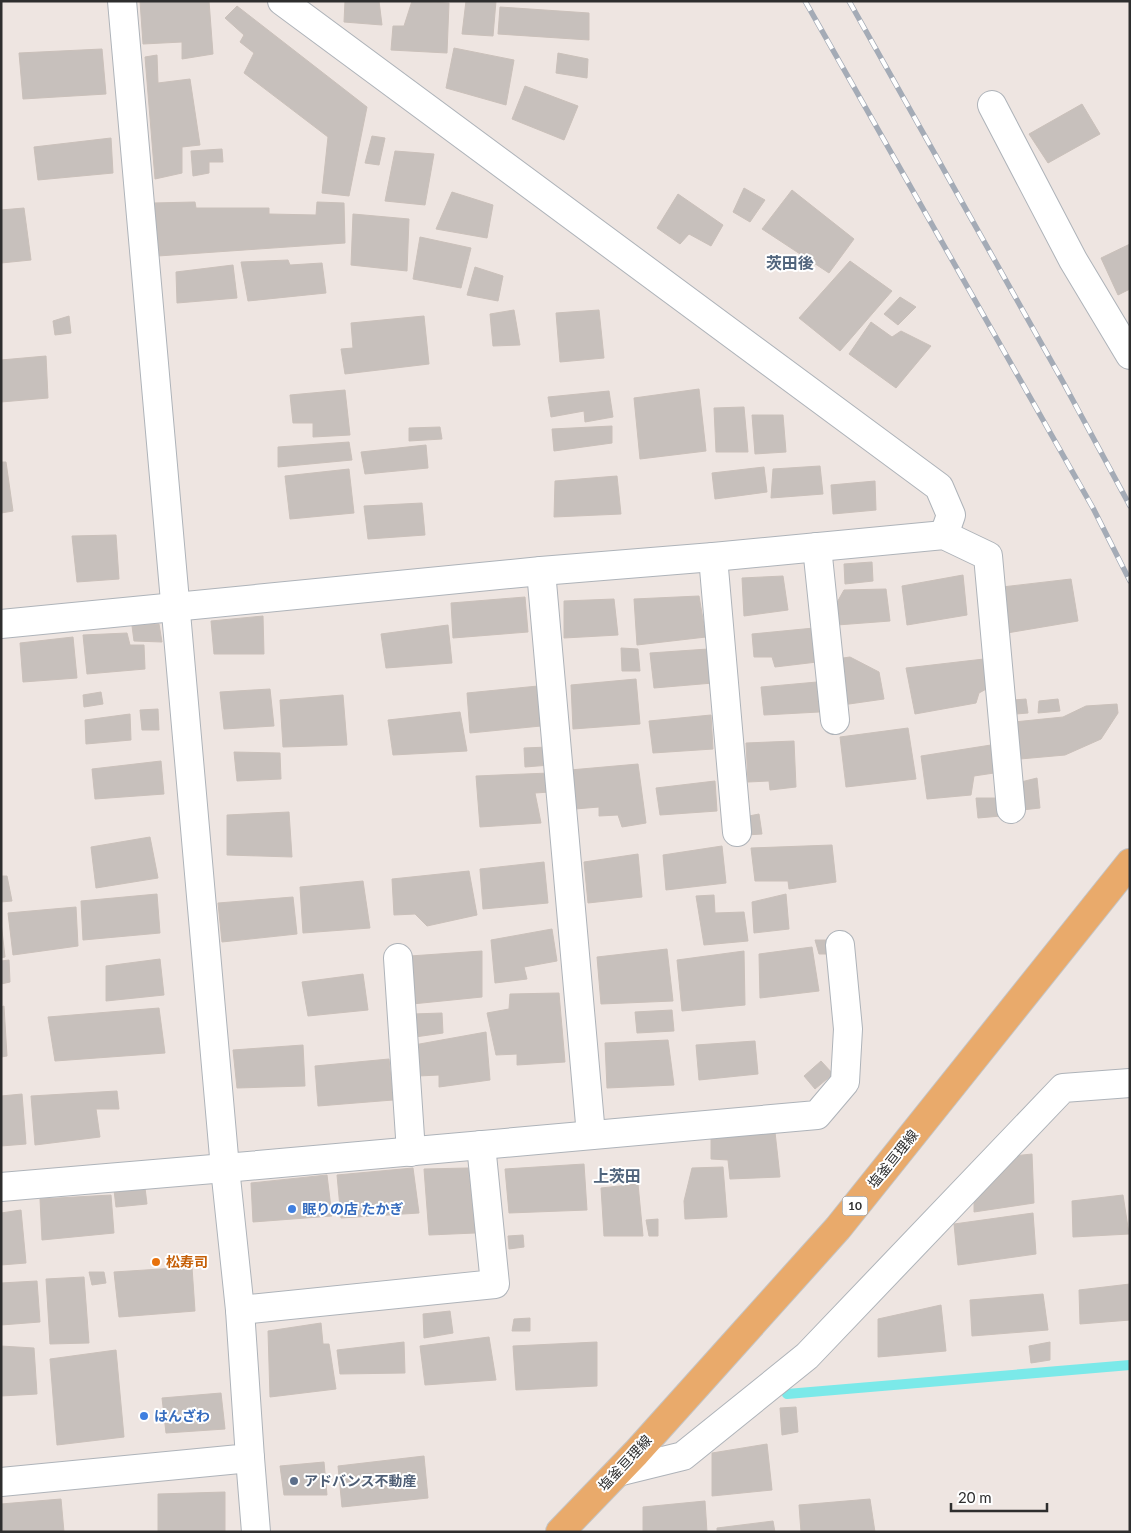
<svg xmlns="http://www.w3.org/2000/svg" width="1131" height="1533" viewBox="0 0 1131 1533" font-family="Lato,'Noto Sans JP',sans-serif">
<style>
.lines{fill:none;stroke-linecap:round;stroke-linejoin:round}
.stream{stroke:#7be9e9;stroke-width:10}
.building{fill:#c7c0bc;stroke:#cac0ba}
.street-casing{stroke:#aeb3b9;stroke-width:30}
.secondary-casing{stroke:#aeb3b9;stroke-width:30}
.primary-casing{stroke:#c4c4c4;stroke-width:30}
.street{stroke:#fff;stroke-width:28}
.secondary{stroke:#fff;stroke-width:28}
.primary{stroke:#e9aa6b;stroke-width:28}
.rail-casing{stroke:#a4abb6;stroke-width:5.5}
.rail{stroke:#fff;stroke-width:4;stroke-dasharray:11;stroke-linecap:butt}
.shop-dot{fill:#3f7fe0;stroke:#fff;stroke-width:2}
.food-dot{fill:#e8710a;stroke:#fff;stroke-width:2}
.service-dot{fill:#5c6f8a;stroke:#fff;stroke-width:2}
.labels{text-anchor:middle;stroke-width:4;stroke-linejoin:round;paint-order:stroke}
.shield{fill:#fff;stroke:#6d6d6d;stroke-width:1}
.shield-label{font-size:12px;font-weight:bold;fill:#2e2e2e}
.street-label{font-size:14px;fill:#2e2e2e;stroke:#fff}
.shop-label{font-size:14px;font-weight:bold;fill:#366cbe;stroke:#fff;text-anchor:start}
.food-label{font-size:14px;font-weight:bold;fill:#c56008;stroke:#fff;text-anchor:start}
.service-label{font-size:14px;font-weight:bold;fill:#4e5e75;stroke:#fff;text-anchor:start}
.quarter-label{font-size:16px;font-weight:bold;fill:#50647c;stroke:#fff}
</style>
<rect width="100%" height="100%" fill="#eee5e1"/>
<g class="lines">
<polyline class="stream" points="787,1394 1130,1365"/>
</g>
<g class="building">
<polygon points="140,1 209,1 213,54 182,59 182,42 143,44"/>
<polygon points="345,1 379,1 382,25 344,22"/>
<polygon points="412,1 449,3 447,53 391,50 393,26 404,26"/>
<polygon points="466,1 496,1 493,36 462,34"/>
<polygon points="237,6 367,107 349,196 322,193 328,137 244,73 254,53 240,42 244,35 225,18"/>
<polygon points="500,7 589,13 589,40 498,34"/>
<polygon points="454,48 514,60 506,105 446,88"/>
<polygon points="102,49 106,94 23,99 19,53"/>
<polygon points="558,53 588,59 587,78 556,73"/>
<polygon points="157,55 158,83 190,79 200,145 182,147 182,173 155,179 145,57"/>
<polygon points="525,86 578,106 564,140 512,119"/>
<polygon points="1082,104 1100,134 1048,163 1029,134"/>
<polygon points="372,136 385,138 379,165 365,163"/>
<polygon points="111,138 113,173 38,180 34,147"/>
<polygon points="222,149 223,162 209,162 209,173 193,176 191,151"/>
<polygon points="395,151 434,154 425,205 385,201"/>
<polygon points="744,188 765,200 750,222 733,212"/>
<polygon points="792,190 854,239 829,273 762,229"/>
<polygon points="452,192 493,205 487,238 436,229"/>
<polygon points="678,194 723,225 711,246 689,234 680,244 657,228"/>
<polygon points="195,202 196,208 269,208 269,214 316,215 317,202 344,203 345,243 158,256 153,203"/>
<polygon points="24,208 31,260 1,263 1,210"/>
<polygon points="353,214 409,219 407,271 351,265"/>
<polygon points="420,237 471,248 461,288 413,279"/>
<polygon points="1130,244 1130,289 1118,295 1101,258"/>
<polygon points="288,260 290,265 322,263 326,293 248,301 241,262"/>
<polygon points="850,261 892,291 840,351 799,318"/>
<polygon points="233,265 237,298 177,303 176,272"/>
<polygon points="475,267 503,276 498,301 467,295"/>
<polygon points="900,297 916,307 898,325 884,314"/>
<polygon points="514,310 520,345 493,346 490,314"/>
<polygon points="599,310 604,358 560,362 556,313"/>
<polygon points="69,316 71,333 55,335 53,321"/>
<polygon points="424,316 429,364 345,374 341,349 353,348 351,323"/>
<polygon points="871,322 892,337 901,331 931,346 896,388 849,354"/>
<polygon points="46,356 48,398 1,402 1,360"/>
<polygon points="699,389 706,451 640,459 634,398"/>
<polygon points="345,390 350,435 313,437 313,423 293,423 290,395"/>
<polygon points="609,391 613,417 585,422 584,411 551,417 548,397"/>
<polygon points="744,407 748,452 716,452 714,408"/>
<polygon points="752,415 783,415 786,452 755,454"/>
<polygon points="612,426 612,443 554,451 552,429"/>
<polygon points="440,427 442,439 409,441 409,428"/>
<polygon points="349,442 352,460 278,467 278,447"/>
<polygon points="426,445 428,468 365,474 361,452"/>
<polygon points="1,462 6,462 13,511 1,513"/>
<polygon points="820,466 823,494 771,498 773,469"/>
<polygon points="764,467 767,492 715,499 712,473"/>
<polygon points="349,469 354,513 290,519 285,476"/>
<polygon points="617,476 621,514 554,517 555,481"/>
<polygon points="875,481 876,510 833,514 831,485"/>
<polygon points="422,503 425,535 368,539 364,506"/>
<polygon points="116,535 119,579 77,582 72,536"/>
<polygon points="872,562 873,581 845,584 844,564"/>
<polygon points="963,575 967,615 907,625 902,586"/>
<polygon points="783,576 788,610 744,616 742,578"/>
<polygon points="1071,579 1078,621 1007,633 1002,587"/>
<polygon points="886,589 890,621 837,625 835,606 844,590"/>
<polygon points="699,596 706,637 637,645 634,599"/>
<polygon points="525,597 528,632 453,638 451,603"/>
<polygon points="614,599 618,635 564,638 564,601"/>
<polygon points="263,616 264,654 214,654 211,621"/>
<polygon points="159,624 162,642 134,641 132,626"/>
<polygon points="448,625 452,663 386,668 381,634"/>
<polygon points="814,628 817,662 775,667 772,657 754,657 752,634"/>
<polygon points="127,633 130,645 144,645 145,669 87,674 83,635"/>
<polygon points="73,637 77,678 23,682 20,643"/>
<polygon points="621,648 638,649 640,671 622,671"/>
<polygon points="708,649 713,683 654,688 650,653"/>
<polygon points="850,657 879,672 884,699 842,705 836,659"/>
<polygon points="984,659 990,687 979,693 976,703 915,714 906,668"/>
<polygon points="636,679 640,724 573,729 571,685"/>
<polygon points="817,682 819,712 764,715 761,687"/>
<polygon points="538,686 541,726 470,733 467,693"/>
<polygon points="270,689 274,726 224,729 220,692"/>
<polygon points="101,692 103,704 84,707 83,695"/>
<polygon points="343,695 347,745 283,747 280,700"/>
<polygon points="1026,699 1028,713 1016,714 1013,700"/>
<polygon points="1058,699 1060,711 1038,713 1039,701"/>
<polygon points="1117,704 1118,713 1101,739 1065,755 1020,759 1014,722 1063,717 1086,706"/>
<polygon points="158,709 159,730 142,730 140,710"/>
<polygon points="460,712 467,751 393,755 388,720"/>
<polygon points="130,714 131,740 86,744 85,720"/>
<polygon points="711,715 713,749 653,753 649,721"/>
<polygon points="908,728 916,779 846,787 840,737"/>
<polygon points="794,741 796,787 770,790 769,781 748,782 746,743"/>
<polygon points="991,745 994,773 974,776 971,795 927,799 921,756"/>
<polygon points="548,747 550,765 525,767 524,748"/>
<polygon points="234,752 280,753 281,779 237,781"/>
<polygon points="161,761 164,794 95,799 92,769"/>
<polygon points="638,764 646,823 622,827 618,815 599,816 599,807 575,809 570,770"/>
<polygon points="549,773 550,792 535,793 541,823 480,827 476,776"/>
<polygon points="1037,778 1040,808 1022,810 1021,782"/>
<polygon points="715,781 717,811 660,815 656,788"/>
<polygon points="976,798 998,798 1001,816 978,818"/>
<polygon points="289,812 292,857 227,855 227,815"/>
<polygon points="759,814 762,834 746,835 744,817"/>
<polygon points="150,837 158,878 96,888 91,847"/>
<polygon points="832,845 836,882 789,889 788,881 755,881 751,848"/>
<polygon points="722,846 726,883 666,890 663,855"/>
<polygon points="638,854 642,897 588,903 584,862"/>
<polygon points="544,862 548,903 483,909 480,869"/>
<polygon points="469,871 477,915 427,926 415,914 394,915 392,879"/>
<polygon points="1,876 7,876 12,901 1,902"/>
<polygon points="363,881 370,928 303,933 300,887"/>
<polygon points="157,894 160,933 83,940 81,901"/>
<polygon points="786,894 789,929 754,933 752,902"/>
<polygon points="714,895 715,913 744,912 748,941 704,945 696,896"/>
<polygon points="293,897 297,934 222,942 218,903"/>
<polygon points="76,907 78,946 13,955 8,913"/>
<polygon points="1,922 5,957 1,958"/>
<polygon points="552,929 557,961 524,967 527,979 495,983 491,940"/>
<polygon points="815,940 831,940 832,954 819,954"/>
<polygon points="812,947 819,991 760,998 759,954"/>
<polygon points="667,949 673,1001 601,1004 597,957"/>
<polygon points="482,951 482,997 412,1004 410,956"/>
<polygon points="744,951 745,1005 682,1011 677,960"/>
<polygon points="160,959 164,995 106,1001 106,966"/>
<polygon points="9,960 10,982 1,984 1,961"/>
<polygon points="363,974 368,1010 308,1016 302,982"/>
<polygon points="559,993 565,1062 517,1065 517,1054 496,1055 487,1013 509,1009 510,994"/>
<polygon points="4,1006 7,1056 1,1057 1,1007"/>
<polygon points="159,1008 165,1053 55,1061 48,1017"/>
<polygon points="672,1010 674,1031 637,1033 635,1012"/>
<polygon points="442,1013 443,1033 415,1037 413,1014"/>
<polygon points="486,1032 490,1080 439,1087 439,1075 418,1076 414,1045"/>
<polygon points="668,1040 674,1085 607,1088 605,1043"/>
<polygon points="755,1041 758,1074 699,1080 696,1045"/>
<polygon points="303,1045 305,1086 237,1088 233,1050"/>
<polygon points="389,1059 393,1100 318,1106 315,1066"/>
<polygon points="821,1061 833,1074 815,1089 804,1076"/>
<polygon points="117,1091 119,1109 96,1109 100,1137 35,1145 31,1096"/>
<polygon points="22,1094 26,1144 1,1146 1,1096"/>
<polygon points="775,1132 780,1177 730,1179 728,1160 711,1159 711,1135"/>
<polygon points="1032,1154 1034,1203 974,1212 974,1201 1013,1156"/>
<polygon points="584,1164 587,1210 509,1213 505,1169"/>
<polygon points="723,1167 727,1217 685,1219 684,1201 692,1168"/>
<polygon points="413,1168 419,1213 341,1218 337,1175"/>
<polygon points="468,1168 475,1233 429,1235 424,1169"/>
<polygon points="327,1175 332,1216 253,1222 251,1183"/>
<polygon points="638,1184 643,1236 604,1236 601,1188"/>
<polygon points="145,1188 147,1204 116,1207 114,1190"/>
<polygon points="111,1195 114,1233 42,1240 40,1199"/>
<polygon points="1123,1195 1129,1234 1073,1237 1072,1201"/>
<polygon points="21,1210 26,1263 1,1265 1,1213"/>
<polygon points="1033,1213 1036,1254 958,1265 954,1224"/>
<polygon points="658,1219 658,1236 649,1236 646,1220"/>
<polygon points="523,1235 524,1247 509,1249 508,1236"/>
<polygon points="192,1267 195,1311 119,1317 114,1272"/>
<polygon points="89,1272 104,1272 106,1283 92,1285"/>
<polygon points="84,1277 89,1343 50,1344 46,1279"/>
<polygon points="37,1281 40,1322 1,1325 1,1283"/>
<polygon points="1130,1284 1130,1320 1080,1324 1079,1290"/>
<polygon points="1043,1294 1048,1330 972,1336 970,1300"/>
<polygon points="941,1305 946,1351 878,1357 878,1319"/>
<polygon points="450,1311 453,1333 424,1338 423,1314"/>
<polygon points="530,1318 530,1331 512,1331 514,1319"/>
<polygon points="321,1323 323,1344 329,1344 336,1389 270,1397 268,1331"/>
<polygon points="489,1337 496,1380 425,1385 420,1346"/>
<polygon points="404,1342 405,1373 340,1374 337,1350"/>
<polygon points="597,1342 597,1386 516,1390 513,1346"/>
<polygon points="1050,1342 1050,1360 1031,1363 1029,1346"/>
<polygon points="1,1346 34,1348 37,1394 1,1396"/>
<polygon points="116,1350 124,1437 57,1445 50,1359"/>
<polygon points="221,1393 225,1429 166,1433 162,1398"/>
<polygon points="796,1407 798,1432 782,1435 780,1408"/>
<polygon points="767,1444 772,1490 712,1496 712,1453"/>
<polygon points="424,1456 428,1498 342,1507 338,1466"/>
<polygon points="324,1462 327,1495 284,1495 280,1466"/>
<polygon points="225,1492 225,1531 158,1532 158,1494"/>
<polygon points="61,1499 64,1532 1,1532 1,1504"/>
<polygon points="870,1499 875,1532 801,1532 799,1505"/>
<polygon points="705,1501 707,1532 643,1532 643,1507"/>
<polygon points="773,1521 775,1532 717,1532 717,1528"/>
</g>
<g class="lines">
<defs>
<g id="street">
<polyline points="992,105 1073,260 1130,355"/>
<polyline points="817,547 835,720"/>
<polyline points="713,557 737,832"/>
<polyline points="541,571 591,1135"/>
<polyline points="1,624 541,571 713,557 944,535 988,556 1011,809"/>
<polyline points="398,958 411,1152"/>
<polyline points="1,1187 225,1168 817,1115 845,1082 848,1029 840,945"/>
<polyline points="240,1310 495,1284 481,1145"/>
<polyline points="250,1458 256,1532"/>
<polyline points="618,1472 683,1456 807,1356 1063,1088 1130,1083"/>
</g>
<g id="secondary">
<polyline points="282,1 939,487 951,515 944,535"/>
<polyline points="1,1482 250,1458 240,1310 225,1168 122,1"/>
</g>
<polyline id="primary" points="560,1532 636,1453 838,1228 1130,863"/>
</defs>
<use href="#street" class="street-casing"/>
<use href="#secondary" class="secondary-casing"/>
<use href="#primary" class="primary-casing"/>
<use href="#street" class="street"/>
<use href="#secondary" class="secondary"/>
<use href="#primary" class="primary"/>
<defs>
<g id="rail">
<polyline points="805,1 1093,508 1130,581"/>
<polyline points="849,1 1063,382 1130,506"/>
</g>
</defs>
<use href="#rail" class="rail-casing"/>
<use href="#rail" class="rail"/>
</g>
<g class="shop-dot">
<circle cx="292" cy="1209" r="5"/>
<circle cx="144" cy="1416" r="5"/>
</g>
<circle class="food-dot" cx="156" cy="1262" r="5"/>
<circle class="service-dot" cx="294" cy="1481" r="5"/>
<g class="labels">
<rect class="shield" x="842.5" y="1196.5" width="25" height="19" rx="4"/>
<g class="shield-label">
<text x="855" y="1210">10</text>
</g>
<g class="street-label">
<text transform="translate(893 1159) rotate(-51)" y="5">塩釜亘理線</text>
<text transform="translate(625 1463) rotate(-47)" y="5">塩釜亘理線</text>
</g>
<g class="shop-label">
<text x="302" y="1214">眠りの店 たかぎ</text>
<text x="154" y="1421">はんざわ</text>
</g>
<g class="food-label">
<text x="166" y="1267">松寿司</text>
</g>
<g class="service-label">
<text x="304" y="1486">アドバンス不動産</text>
</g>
<g class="quarter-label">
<text x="790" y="269">茨田後</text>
<text x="617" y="1182">上茨田</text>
</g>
</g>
<rect width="1131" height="1533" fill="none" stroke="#2e2e2e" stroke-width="5"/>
<path d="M951 1503v8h96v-8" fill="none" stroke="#2e2e2e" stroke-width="2.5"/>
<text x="958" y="1503" font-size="15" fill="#2e2e2e" stroke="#ffffff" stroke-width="4" paint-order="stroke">20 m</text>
</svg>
